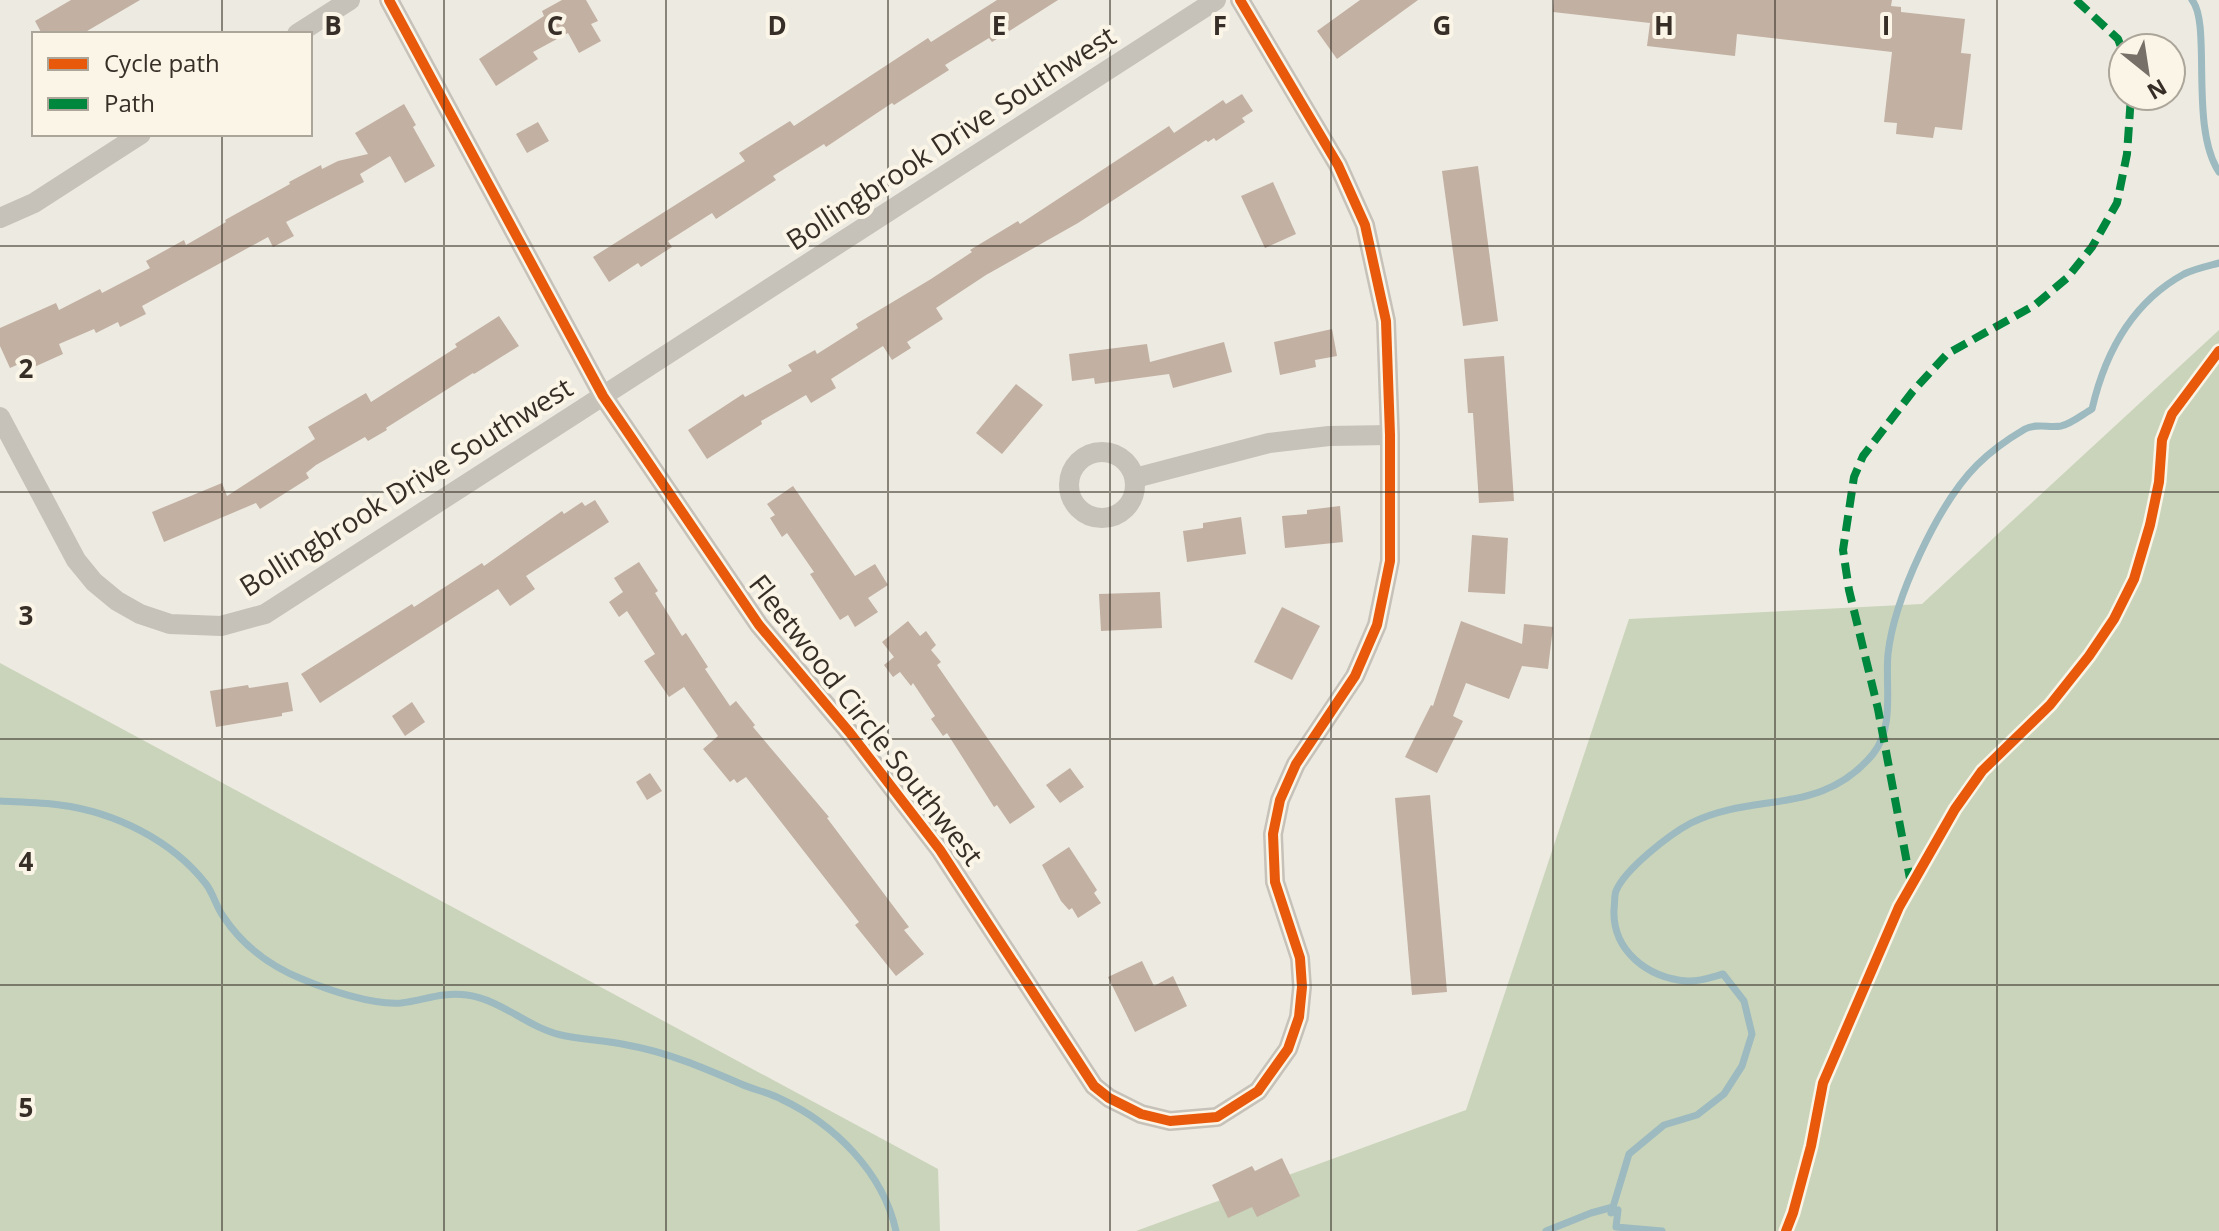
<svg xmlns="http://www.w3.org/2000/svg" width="2219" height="1231" viewBox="0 0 2219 1231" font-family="'Open Sans',sans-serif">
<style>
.green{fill:#cad4ba}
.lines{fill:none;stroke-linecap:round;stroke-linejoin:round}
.stream{stroke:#9cbabf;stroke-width:7}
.building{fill:#c2b0a2}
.street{stroke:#c6c1b9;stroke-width:20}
.quiet{stroke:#00873e;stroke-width:8;stroke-dasharray:16 8;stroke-linecap:butt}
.cycleway-casing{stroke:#faf5e7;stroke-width:15}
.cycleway{stroke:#e8590c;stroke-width:10}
.grid{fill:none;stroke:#372f27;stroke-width:2;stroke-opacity:0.55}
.labels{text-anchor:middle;stroke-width:8;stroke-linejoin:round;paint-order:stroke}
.street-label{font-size:28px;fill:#372f27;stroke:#faf5e7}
.grid-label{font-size:26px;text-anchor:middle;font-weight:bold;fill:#372f27;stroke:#faf5e7;stroke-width:8;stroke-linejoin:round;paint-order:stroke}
</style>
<rect width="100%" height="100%" fill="#edeae1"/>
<g class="green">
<polygon points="2219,330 2219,1231 1136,1231 1466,1110 1629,619 1922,604"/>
<polygon points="0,663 938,1169 940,1231 0,1231"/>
</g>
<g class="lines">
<g class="stream">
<path d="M2192,0c20,24 -3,127 27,172"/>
<path d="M0,801c20,1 41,1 60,4 54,7 112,35 146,79 7,9 10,22 17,32 19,29 47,50 79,63 26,11 70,26 99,24 24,-3 40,-11 66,-8 35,5 60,32 94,40 21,5 44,5 66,10 40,7 77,23 114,39 13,6 27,8 40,15 53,25 102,73 115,132"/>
<path d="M1613,1207l16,-53 35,-29 33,-10 27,-21 18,-28 10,-32 -8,-33 -21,-27c-11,3 -25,8 -36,7 -39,-3 -75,-30 -73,-72 1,-5 0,-13 2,-18 9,-22 54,-57 75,-68 64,-32 130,-6 182,-69 22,-27 12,-68 15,-100 6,-55 50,-150 89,-189 14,-14 31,-26 48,-36 11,-6 24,-1 36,-3 10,-2 22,-12 31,-17 13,-56 39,-106 92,-135 10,-5 24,-8 35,-11"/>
<polyline points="1613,1207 1611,1213 1618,1210 1616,1227 1662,1231"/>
<polyline points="1546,1231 1591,1213 1613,1207"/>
</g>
</g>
<g class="building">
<polygon points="71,0 140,0 82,34 42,34 35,21"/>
<polygon points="562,0 586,0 598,21 591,24 601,41 579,53 568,33 533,52 538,59 496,86 479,59 544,16 542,11"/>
<polygon points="997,0 1058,0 992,42 989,38 945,65 949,70 894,105 892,103 826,147 824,144 773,176 776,180 716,219 712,213 668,241 672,247 641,267 638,263 609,282 593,257 745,161 739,153 790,121 794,126 928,38 931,42"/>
<polygon points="1360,0 1418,0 1337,59 1317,31"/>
<polygon points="1554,0 1892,0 1891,6 1901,7 1901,12 1965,19 1961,53 1971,54 1962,130 1935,127 1933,138 1896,134 1897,123 1884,122 1892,52 1737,34 1735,56 1647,46 1650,23 1553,12"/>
<polygon points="1242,94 1253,111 1242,118 1245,122 1216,141 1214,138 1208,142 1206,140 1078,223 986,275 936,308 943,319 907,342 911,348 892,360 883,346 831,379 836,388 811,403 806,395 761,421 762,424 707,459 688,430 743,394 745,397 792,371 788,365 815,350 817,354 858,328 856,324 931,279 972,252 970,250 1018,221 1020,224 1169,126 1174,133 1223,100 1226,104"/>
<polygon points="404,104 416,125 413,127 435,166 405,183 390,156 360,174 364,182 286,222 294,236 273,247 268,237 142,306 146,314 120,327 118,322 96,333 94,329 59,344 63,354 23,372 19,364 10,368 0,346 0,328 56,303 59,310 100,289 102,293 150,268 146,261 184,240 186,245 226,222 225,220 290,184 289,182 321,165 322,169 338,161 368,154 355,133"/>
<polygon points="538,122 549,141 527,153 516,134"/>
<polygon points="1478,166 1498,321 1463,326 1442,171"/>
<polygon points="1273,182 1296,234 1265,248 1241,196"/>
<polygon points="499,316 519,346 474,374 473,373 386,428 387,430 368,441 365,437 316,465 306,473 309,478 260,509 256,503 164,542 152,512 222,483 227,496 315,439 308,427 366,393 371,402 457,347 455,344"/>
<polygon points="1332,329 1337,356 1315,360 1316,367 1280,375 1274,342"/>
<polygon points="1224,342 1232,372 1173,388 1169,374 1095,384 1094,378 1072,381 1069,354 1147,344 1150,362"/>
<polygon points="1504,356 1514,501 1479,503 1473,413 1468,413 1464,359"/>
<polygon points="1016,384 1043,405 1002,454 976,433"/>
<polygon points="793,486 855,576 875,564 888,585 868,598 878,612 855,627 848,615 840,620 810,574 814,572 787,533 782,537 770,518 775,515 767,504"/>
<polygon points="595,500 609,522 526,576 535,589 510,606 498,589 320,703 301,674 412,604 414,607 482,563 484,566 562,511 564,514 582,502 585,506"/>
<polygon points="1340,506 1343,542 1285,548 1282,516 1307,514 1307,510"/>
<polygon points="1241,517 1246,554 1187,562 1183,531 1203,528 1203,523"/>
<polygon points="1472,535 1508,538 1505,594 1468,592"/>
<polygon points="639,562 658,591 655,593 682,636 686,633 708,667 705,669 730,706 736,701 755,725 753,727 829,817 827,818 909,927 904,930 924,954 896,976 855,925 859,922 746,777 737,783 734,779 730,782 703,749 718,736 684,687 669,697 644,661 655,654 627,611 619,617 609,602 623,592 614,578"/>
<polygon points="1160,592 1162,628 1101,631 1099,594"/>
<polygon points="1282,607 1320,626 1292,680 1254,662"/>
<polygon points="908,621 920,636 926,631 936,645 931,650 941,662 937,665 1035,807 1010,824 997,805 994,807 947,733 943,736 931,719 935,716 913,683 911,686 900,672 893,677 884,665 894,657 882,642"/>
<polygon points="1461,621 1522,644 1524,624 1553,627 1548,669 1522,666 1509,699 1466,683 1453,716 1463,721 1437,773 1405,757 1431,705 1433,706"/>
<polygon points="288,682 293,711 282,713 282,716 216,727 210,691 248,685 249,688"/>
<polygon points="412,702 425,722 405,736 392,716"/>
<polygon points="1070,768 1084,787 1060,803 1046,785"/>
<polygon points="650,773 662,791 647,800 636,782"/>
<polygon points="1430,795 1447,992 1412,995 1395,798"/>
<polygon points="1069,847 1097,890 1094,893 1101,903 1078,918 1072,908 1069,910 1061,901 1042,865"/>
<polygon points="1142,961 1154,986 1173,976 1187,1006 1135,1032 1108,977"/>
<polygon points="1282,1158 1300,1196 1257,1217 1252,1207 1228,1218 1212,1185 1252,1166 1255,1171"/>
</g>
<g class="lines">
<g class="street">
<polyline points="389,0 603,396 759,625 850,733 940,850 1094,1086 1109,1098 1141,1114 1170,1121 1217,1117 1258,1091 1288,1049 1299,1017 1302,987 1300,958 1275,882 1273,834 1280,800 1296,764 1355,676 1377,625 1390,561 1390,435 1386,321 1365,225 1338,165 1240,0"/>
<polyline points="297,34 350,0"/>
<polyline points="0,218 34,203 141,134"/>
<polyline points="0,417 76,560 94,582 117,601 140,614 170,624 221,626 265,614 1216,0"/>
<circle cx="1102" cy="485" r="33"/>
<polyline points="1135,478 1269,443 1329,436 1390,435"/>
</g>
<g class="quiet">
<polyline points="2076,0 2118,39 2123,52"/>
<polyline points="1911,884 1878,709 1849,590 1843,550 1854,477 1863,456 1913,391 1947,354 2035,305 2067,278 2092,247 2117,203 2127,154 2131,96"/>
</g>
<defs>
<g id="cycleway">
<polyline points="389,0 603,396 759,625 850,733 940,850 1094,1086 1109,1098 1141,1114 1170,1121 1217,1117 1258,1091 1288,1049 1299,1017 1302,987 1300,958 1275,882 1273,834 1280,800 1296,764 1355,676 1377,625 1390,561 1390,435 1386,321 1365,225 1338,165 1240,0"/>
<polyline points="1786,1231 1793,1213 1811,1146 1823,1083 1899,907 1955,809 1982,771 2050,705 2089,656 2114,619 2134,579 2150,525 2159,482 2162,440 2172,414 2219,351"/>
</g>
</defs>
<use href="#cycleway" class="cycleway-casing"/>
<use href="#cycleway" class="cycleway"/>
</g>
<path class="grid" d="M222,0v34M444,0v1231M666,0v1231M888,0v1231M1110,0v1231M1331,0v1231M1553,0v1231M1775,0v1231M1997,0v1231M222,134v1097M0,246h2219M0,492h2219M0,739h2219M0,985h2219"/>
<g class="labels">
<g class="street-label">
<text transform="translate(951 138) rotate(-33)" y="10">Bollingbrook Drive Southwest</text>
<text transform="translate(406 487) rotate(-32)" y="10">Bollingbrook Drive Southwest</text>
<text transform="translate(866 720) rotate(52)" y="10">Fleetwood Circle Southwest</text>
</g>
</g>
<g class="grid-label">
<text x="333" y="35">B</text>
<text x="555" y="35">C</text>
<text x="777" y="35">D</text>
<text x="999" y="35">E</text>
<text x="1220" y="35">F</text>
<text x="1442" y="35">G</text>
<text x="1664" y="35">H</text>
<text x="1886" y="35">I</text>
<text x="26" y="378">2</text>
<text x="26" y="625">3</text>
<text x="26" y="871">4</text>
<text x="26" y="1117">5</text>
</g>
<rect x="32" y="32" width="280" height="104" fill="#faf5e7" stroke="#aca69a" stroke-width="2"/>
<rect x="48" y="58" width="40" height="12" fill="#e8590c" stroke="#aca69a" stroke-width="2"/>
<text x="104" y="72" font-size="24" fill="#372f27">Cycle path</text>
<rect x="48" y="98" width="40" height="12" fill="#00873e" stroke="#aca69a" stroke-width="2"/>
<text x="104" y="112" font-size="24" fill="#372f27">Path</text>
<g transform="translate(2147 72) rotate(150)"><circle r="38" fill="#faf5e7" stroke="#aca69a" stroke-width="2"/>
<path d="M0-6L14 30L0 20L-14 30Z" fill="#777068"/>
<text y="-12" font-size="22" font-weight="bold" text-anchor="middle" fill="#372f27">N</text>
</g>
</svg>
